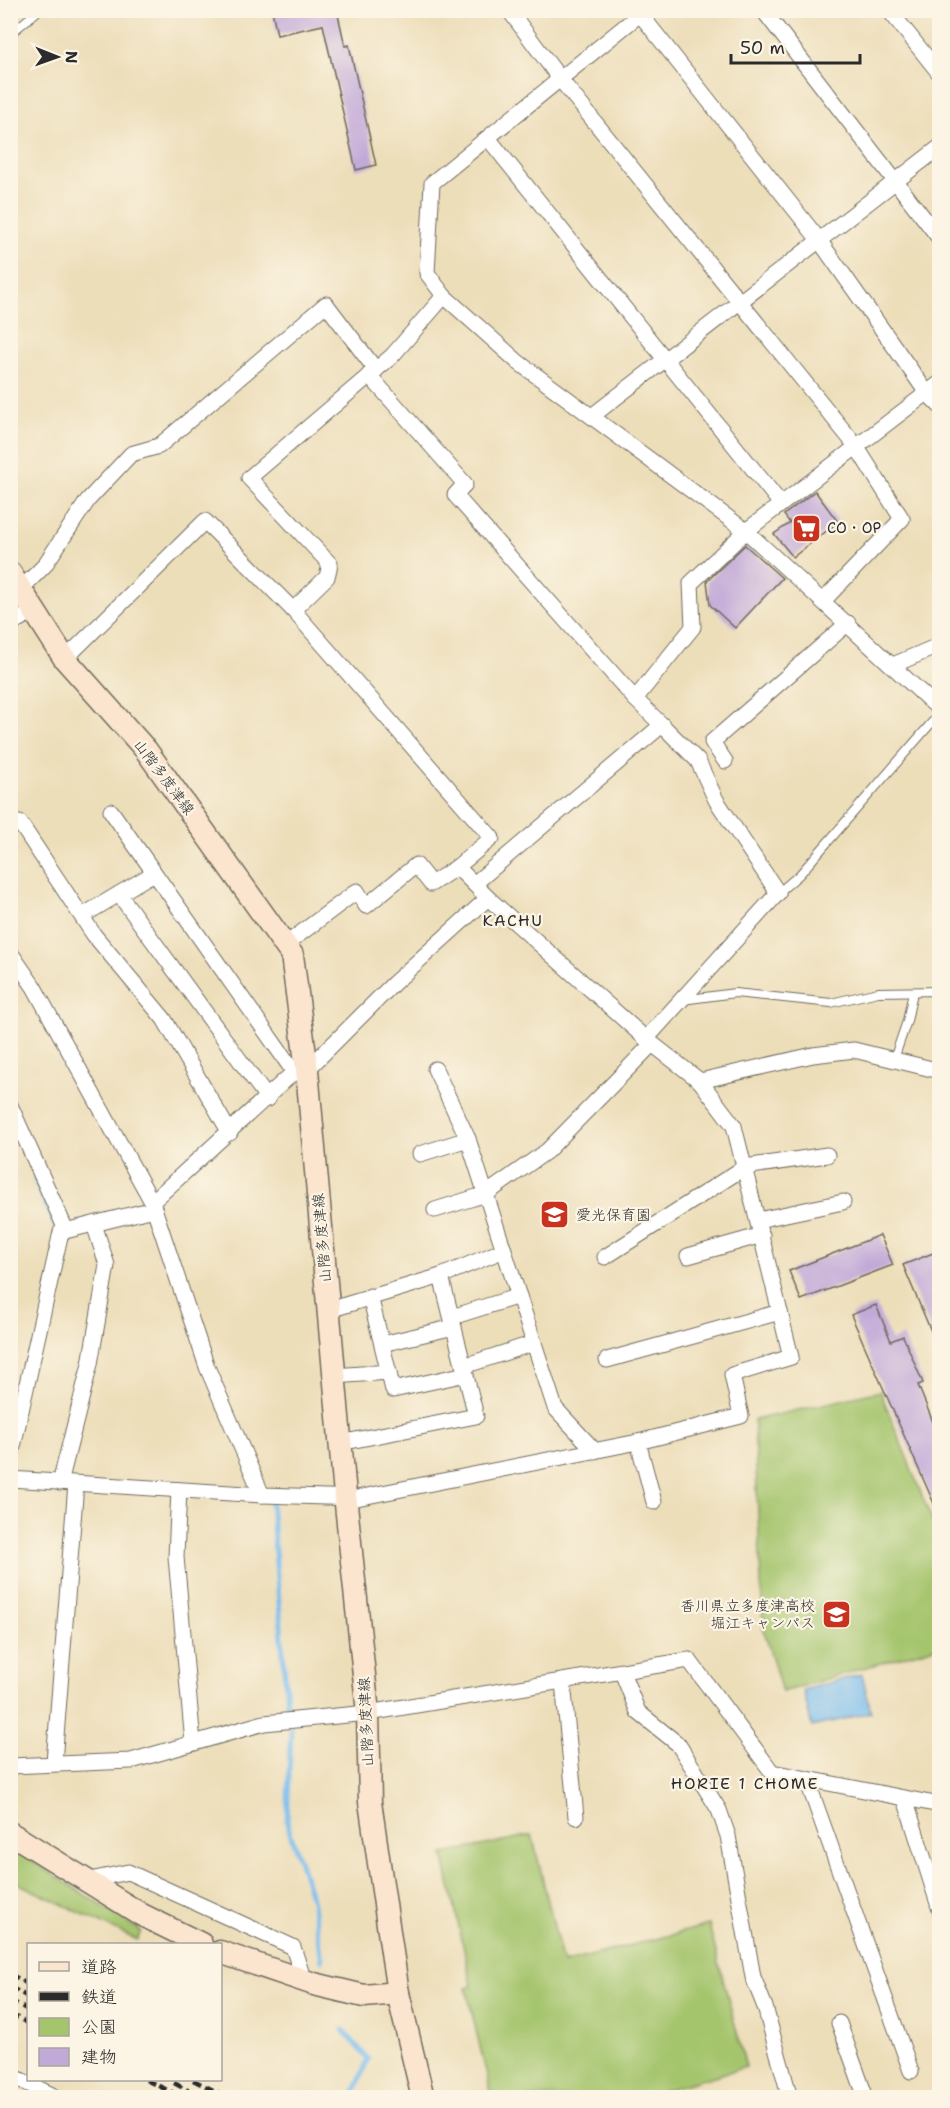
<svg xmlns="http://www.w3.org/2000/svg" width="950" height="2108" viewBox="0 0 950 2108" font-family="'Shantell Sans','Klee One',sans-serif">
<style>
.green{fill:#a5c56d;stroke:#68784c;stroke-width:1.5}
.water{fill:#78bcee;stroke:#52748c;stroke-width:1.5}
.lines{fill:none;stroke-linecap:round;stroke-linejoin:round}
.stream{stroke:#78bcee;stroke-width:5}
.building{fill:#c2aad8}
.lane-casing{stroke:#6f6a5d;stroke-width:10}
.street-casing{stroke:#6f6a5d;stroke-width:17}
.secondary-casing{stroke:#6f6a5d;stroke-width:25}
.lane{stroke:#fff;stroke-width:8}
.street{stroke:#fff;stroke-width:15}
.secondary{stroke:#fce5cf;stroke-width:22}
.rail{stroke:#2b2b2b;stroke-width:4.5;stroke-dasharray:9 4.5;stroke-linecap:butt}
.labels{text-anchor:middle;stroke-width:4.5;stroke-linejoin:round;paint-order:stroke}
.poi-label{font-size:15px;fill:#2b2b2b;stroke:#fcf5e5;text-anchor:start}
.street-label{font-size:15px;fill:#2b2b2b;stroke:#fcf5e5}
.neighbourhood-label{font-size:16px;letter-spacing:1.5px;fill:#2b2b2b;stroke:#fcf5e5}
</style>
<rect width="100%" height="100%" fill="#fcf5e5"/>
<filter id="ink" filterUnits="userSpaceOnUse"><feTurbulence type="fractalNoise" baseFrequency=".0167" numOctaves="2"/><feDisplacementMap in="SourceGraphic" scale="12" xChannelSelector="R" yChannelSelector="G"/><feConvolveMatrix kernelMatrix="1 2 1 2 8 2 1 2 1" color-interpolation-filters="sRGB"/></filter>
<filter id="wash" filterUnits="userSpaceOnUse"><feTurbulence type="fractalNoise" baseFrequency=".008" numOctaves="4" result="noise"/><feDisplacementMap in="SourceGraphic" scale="24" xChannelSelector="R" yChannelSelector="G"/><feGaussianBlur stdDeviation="1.35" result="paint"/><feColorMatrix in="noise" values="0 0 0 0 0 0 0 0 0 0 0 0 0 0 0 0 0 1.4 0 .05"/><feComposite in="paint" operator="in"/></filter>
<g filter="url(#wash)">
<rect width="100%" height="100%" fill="#eddeba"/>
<g class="green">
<polygon points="880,1391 939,1538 939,1646 782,1692 763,1627 754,1420"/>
<polygon points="532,1835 563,1963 709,1925 746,2067 641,2097 492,2097 466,1988 472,1986 443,1854"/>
<polygon points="11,1847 141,1931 137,1940 11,1880"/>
</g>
<polygon class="water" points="862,1674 871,1712 812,1727 803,1690"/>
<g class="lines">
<g class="stream">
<polyline points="35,1180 55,1225"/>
<polyline points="271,1501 288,1715"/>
<polyline points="291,1728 287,1823 312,1899 322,1960"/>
<polyline points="343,2030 368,2059 352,2098"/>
</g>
</g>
<g id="blocks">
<g class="building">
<polygon points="272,10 337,10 345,46 349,45 376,165 356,170 323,25 277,35"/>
<polygon points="815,491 838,522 793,557 774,534 790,523 784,515"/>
<polygon points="745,545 782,578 735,628 710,605 707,581"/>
<polygon points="880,1235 893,1265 801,1300 789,1271"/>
<polygon points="933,1253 939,1268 939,1350 903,1265"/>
<polygon points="876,1305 891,1341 903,1336 923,1383 918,1385 939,1437 939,1515 851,1315"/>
</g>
</g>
</g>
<g filter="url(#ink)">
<use href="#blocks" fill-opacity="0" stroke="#6f6a5d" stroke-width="1.5"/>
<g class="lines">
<defs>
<g id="lane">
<polyline points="10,34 39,10"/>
<polyline points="778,893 800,874 940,713"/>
<polyline points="682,1000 735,993 831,1003 878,992 940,991"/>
<polyline points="894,1059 907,1021 913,992"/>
</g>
<g id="street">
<polyline points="509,10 560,79 856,446 902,519 824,600"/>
<polyline points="637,10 819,240 927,393 940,406"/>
<polyline points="763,10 940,239"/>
<polyline points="889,10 940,74"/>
<polyline points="488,138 781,504"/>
<polyline points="444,296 427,273 432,183 645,10"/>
<polyline points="369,375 465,484 455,495 635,699"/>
<polyline points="592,416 940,147"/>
<polyline points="21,589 44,566 88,500 131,454 159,446 326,304 376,370"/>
<polyline points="293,610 327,577 330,564 249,478 392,356 444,296 518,362 746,531 940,710"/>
<polyline points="10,624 34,611"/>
<polyline points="893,665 940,645"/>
<polyline points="725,761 712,742 848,623"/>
<polyline points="111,811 294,1072"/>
<polyline points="20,823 94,935 164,1019 230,1133"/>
<polyline points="474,884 662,725 635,699 693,627 691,583 746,531 940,383"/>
<polyline points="119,894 268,1099"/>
<polyline points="82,916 154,873"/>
<polyline points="285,945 357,891 366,906 416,865 431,884 457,867"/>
<polyline points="10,952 34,987 152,1202"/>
<polyline points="646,1039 778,893 716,800 698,761 662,725"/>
<polyline points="435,1069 468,1139 555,1408 595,1451"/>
<polyline points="700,1081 813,1055 854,1050 940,1071"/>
<polyline points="10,1105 66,1230"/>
<polyline points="420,1154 468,1139"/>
<polyline points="435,1210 486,1194 547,1151 652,1044"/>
<polyline points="758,1220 843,1202"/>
<polyline points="688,1256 762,1235"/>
<polyline points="605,1257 745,1167 827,1155"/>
<polyline points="370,1296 393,1390 466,1374"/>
<polyline points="329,1310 441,1276 504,1250"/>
<polyline points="452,1317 519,1296"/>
<polyline points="382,1344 454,1327"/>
<polyline points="607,1360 780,1312"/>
<polyline points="464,1366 534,1343"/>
<polyline points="334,1376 389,1372"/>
<polyline points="638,1442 654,1502"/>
<polyline points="340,1443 476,1416 441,1276"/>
<polyline points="10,1460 61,1232 154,1209"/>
<polyline points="10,1479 262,1495 357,1498 638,1442 741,1416 732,1375 791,1357 734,1126 700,1081 646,1039 488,898 457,867 492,838 293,610 205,521 65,659"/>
<polyline points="60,1483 90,1364 107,1265 94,1224"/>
<polyline points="179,1490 176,1557 193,1743"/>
<polyline points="262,1495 207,1367 152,1202 294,1072 307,1070 394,983 488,898"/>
<polyline points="622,1672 638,1712 678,1744 719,1810 728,1836 753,1977 765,2007 790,2098"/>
<polyline points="563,1682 576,1817"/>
<polyline points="54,1762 76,1484"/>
<polyline points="10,1766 131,1761 264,1723 368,1713 689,1660 772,1772 940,1805"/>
<polyline points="807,1780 911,2071"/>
<polyline points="905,1799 940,1910"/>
<polyline points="85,1881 128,1872 293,1947 304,1981"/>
<polyline points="839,2023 866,2098"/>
<polyline points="10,2075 58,2098"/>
</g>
<g id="secondary">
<polyline points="10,573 65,659 146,750 292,955 307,1070 345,1495 368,1713 370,1802 398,1993 423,2098"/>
<polyline points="10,1833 142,1915 201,1944"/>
<polyline points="220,1952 314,1984 364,1996 398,1993"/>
</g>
</defs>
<use href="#lane" class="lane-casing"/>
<use href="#street" class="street-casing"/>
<use href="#secondary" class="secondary-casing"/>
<use href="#lane" class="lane"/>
<use href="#street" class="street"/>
<use href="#secondary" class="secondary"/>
<g class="rail">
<polyline points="10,1974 28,1984"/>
<polyline points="10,1987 28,1997"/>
<polyline points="10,2000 28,2010"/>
<polyline points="10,2014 28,2023"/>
<polyline points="146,2080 184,2098"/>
<polyline points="193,2080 229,2098"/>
<polyline points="174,2083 203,2098"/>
</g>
</g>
</g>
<defs>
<symbol id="supermarket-square" viewBox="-11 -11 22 22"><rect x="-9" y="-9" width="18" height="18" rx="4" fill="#c8321e" stroke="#fcf5e5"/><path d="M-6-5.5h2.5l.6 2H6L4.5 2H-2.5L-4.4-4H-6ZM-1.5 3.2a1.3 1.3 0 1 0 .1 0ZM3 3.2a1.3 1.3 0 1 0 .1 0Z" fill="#fff"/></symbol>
<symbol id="school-square" viewBox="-11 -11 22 22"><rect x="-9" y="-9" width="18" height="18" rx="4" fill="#c8321e" stroke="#fcf5e5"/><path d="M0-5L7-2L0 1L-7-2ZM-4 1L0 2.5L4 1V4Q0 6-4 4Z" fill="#fff"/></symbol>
</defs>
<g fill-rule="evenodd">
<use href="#supermarket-square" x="790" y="512" width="33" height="33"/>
<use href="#school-square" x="538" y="1198" width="33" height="33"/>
<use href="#school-square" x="820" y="1598" width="33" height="33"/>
</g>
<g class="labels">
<g class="poi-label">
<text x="827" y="533">CO・OP</text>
<text x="576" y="1220">愛光保育園</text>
<text x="815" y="1611" text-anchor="end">香川県立多度津高校<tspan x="815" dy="17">堀江キャンパス</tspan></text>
</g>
<g class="street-label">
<text transform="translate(164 777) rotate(53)" y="5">山階多度津線</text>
<text transform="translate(322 1238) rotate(-95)" y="5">山階多度津線</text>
<text transform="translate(366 1722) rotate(-93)" y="5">山階多度津線</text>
</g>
<g class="neighbourhood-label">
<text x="513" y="926">KACHU</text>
<text x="745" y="1789">HORIE 1 CHOME</text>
</g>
</g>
<rect width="950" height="2108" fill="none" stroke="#fcf5e5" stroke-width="36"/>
<rect x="27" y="1943" width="195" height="138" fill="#fcf5e5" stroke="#a8a49b" stroke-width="1.5"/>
<rect x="39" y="1962" width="30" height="9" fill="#fce5cf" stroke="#a8a49b" stroke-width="1.5"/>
<text x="81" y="1973" font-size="18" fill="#2b2b2b">道路</text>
<rect x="39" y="1992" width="30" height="9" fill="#2b2b2b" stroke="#a8a49b" stroke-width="1.5"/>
<text x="81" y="2003" font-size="18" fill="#2b2b2b">鉄道</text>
<rect x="39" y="2018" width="30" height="18" fill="#a5c56d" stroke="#a8a49b" stroke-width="1.5"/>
<text x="81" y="2033" font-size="18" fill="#2b2b2b">公園</text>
<rect x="39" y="2048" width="30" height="18" fill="#c2aad8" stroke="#a8a49b" stroke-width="1.5"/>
<text x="81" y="2063" font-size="18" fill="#2b2b2b">建物</text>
<g transform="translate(57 57) rotate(91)" stroke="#fcf5e5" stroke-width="4.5" paint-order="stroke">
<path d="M0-4.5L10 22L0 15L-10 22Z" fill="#2b2b2b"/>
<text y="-9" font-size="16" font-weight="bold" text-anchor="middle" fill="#2b2b2b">N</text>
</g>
<path d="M731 54v9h129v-9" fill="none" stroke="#2b2b2b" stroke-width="3"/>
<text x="740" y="54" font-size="18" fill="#2b2b2b" stroke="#fcf5e5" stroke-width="4.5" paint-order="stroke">50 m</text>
</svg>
